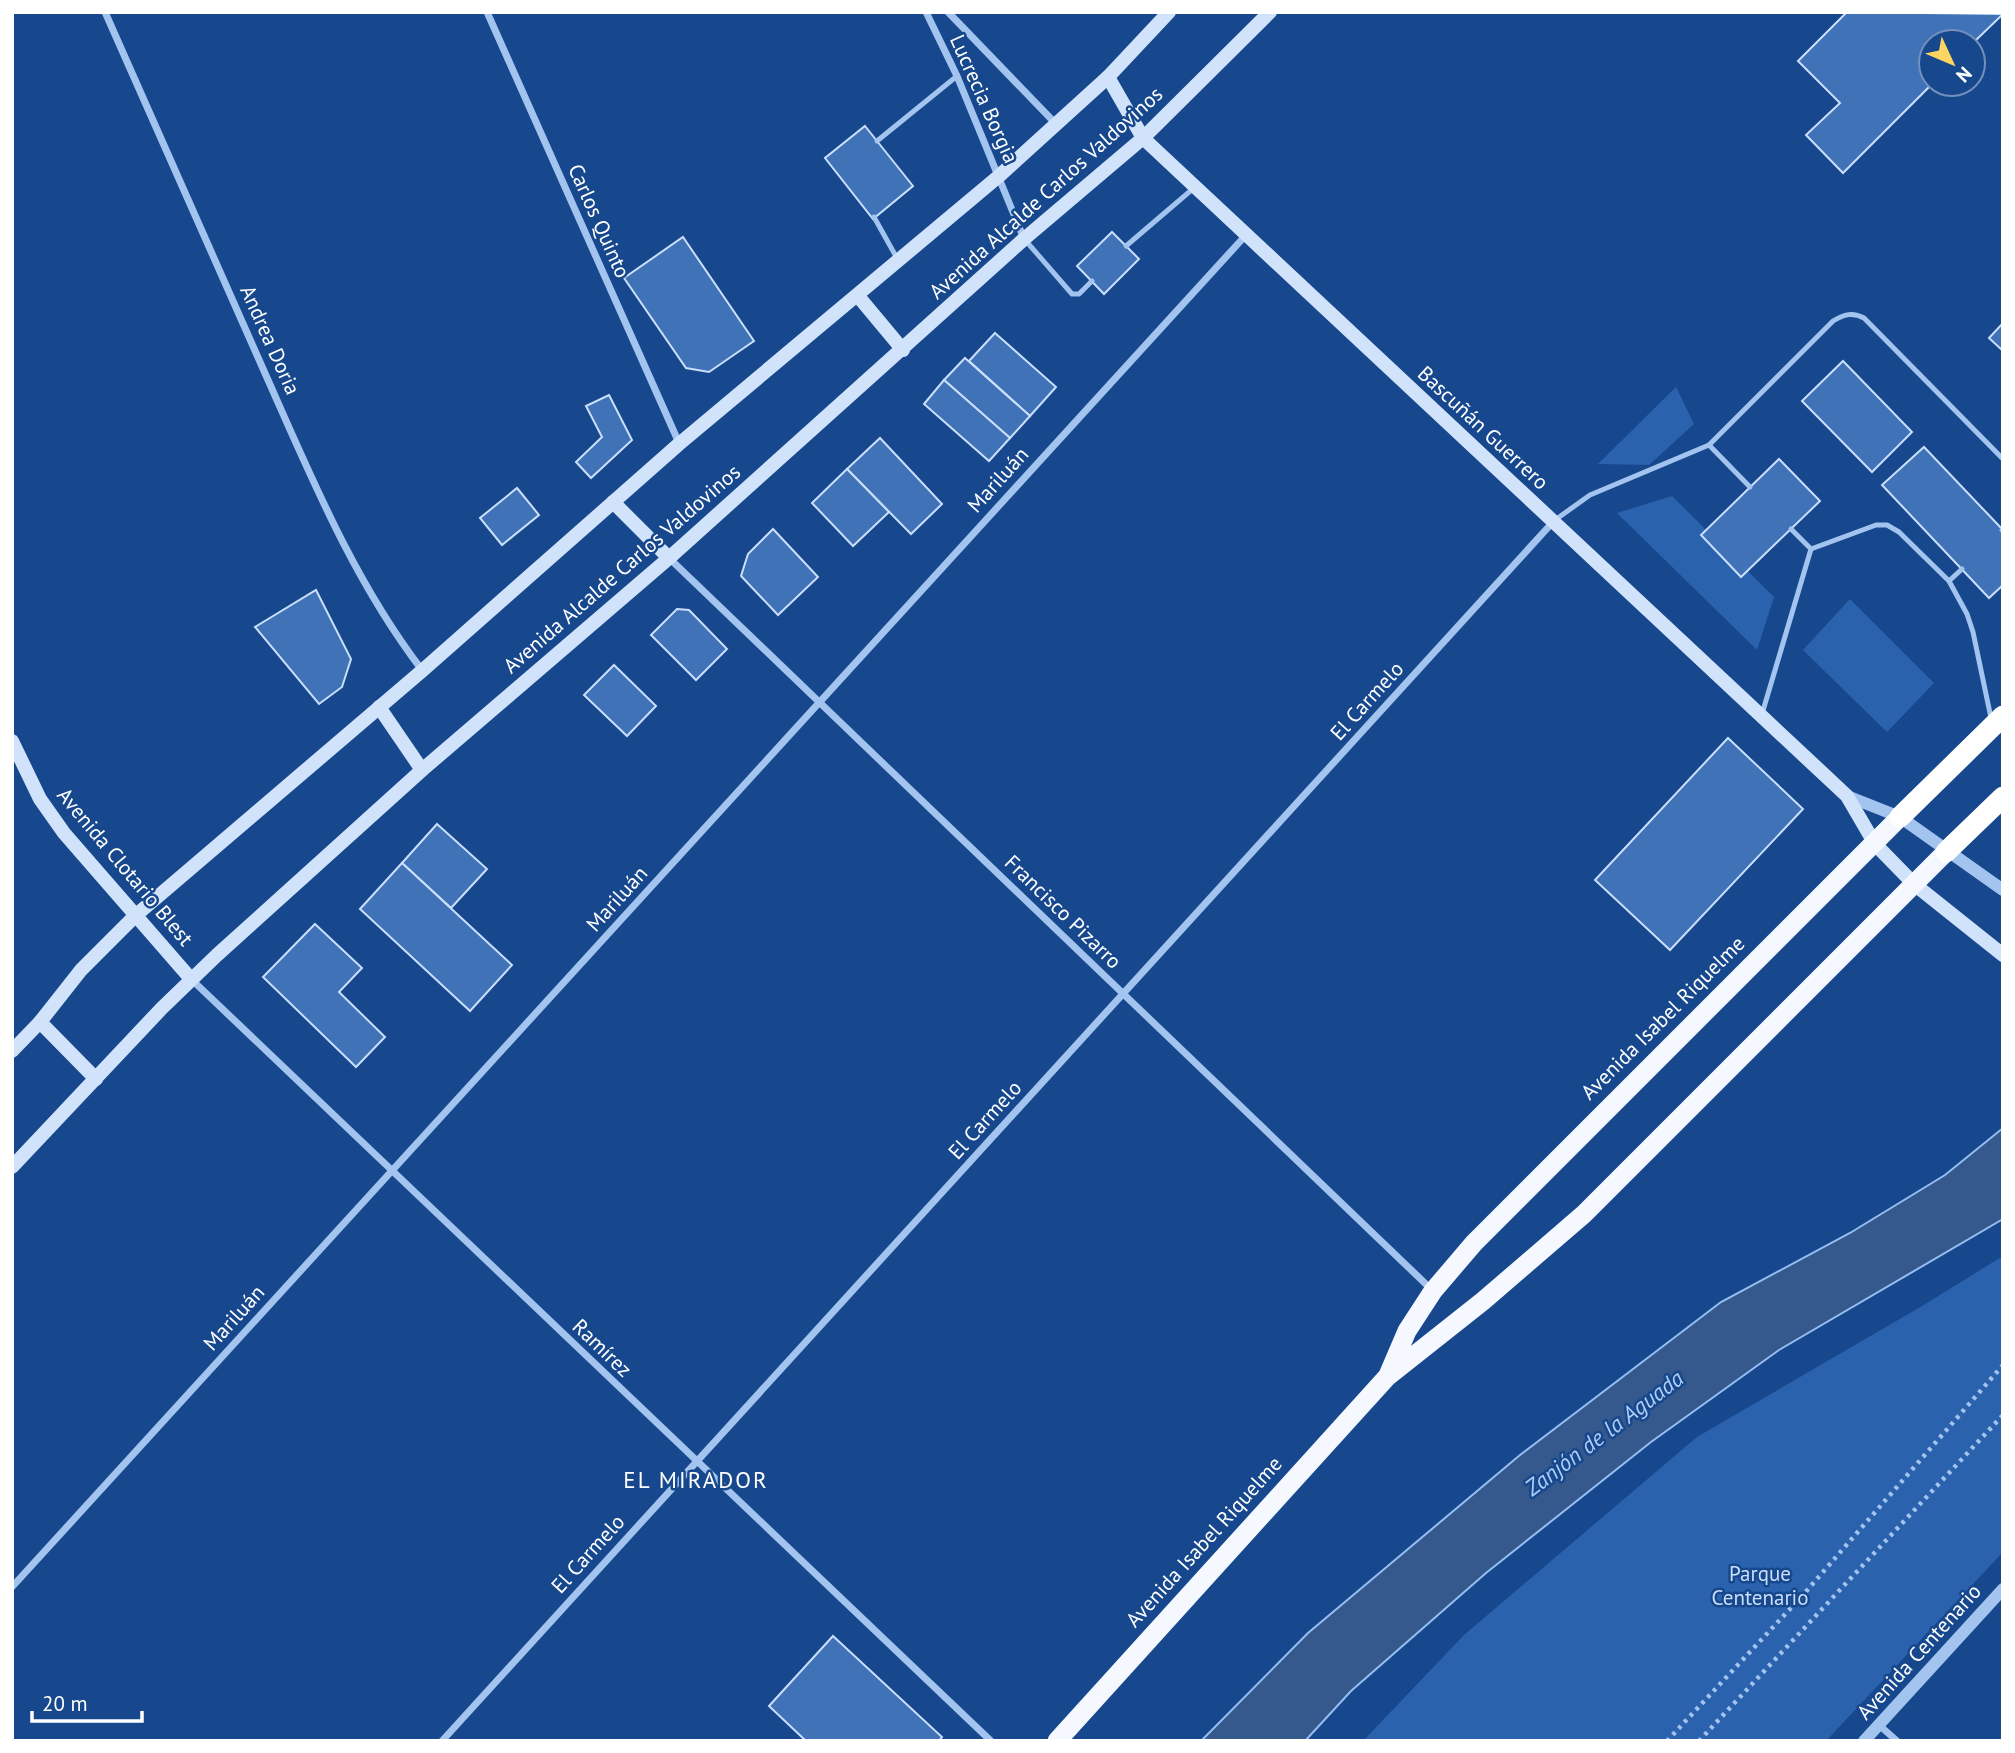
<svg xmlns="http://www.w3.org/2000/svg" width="2015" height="1753" viewBox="0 0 2015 1753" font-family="'PT Sans',sans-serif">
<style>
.green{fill:#2a62ad}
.water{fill:#35598d;stroke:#96bef2;stroke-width:2}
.building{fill:#4072b7;stroke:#cadffb;stroke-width:2}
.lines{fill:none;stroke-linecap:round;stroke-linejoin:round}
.path{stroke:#a3c4ef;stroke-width:4.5;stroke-dasharray:3.5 5;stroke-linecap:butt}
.service{stroke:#a3c4ef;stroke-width:5}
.minor{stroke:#a3c4ef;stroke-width:7}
.tertiary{stroke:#a3c4ef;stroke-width:12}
.secondary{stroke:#d1e2fb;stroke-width:14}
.trunk{stroke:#f5f9ff;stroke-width:19}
.motorway{stroke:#fff;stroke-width:21}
.labels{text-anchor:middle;stroke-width:5;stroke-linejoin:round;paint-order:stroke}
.street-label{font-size:21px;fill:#fff;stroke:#17488e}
.park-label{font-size:21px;fill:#cadffb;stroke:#17488e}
.water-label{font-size:23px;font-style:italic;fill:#afcef6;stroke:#17488e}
.neighbourhood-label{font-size:23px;letter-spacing:2px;fill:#fff;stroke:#17488e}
</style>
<rect width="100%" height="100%" fill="#17488e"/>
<g class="green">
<polygon points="1676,387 1694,424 1649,465 1598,464"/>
<polygon points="1672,496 1774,597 1757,650 1617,513"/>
<polygon points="1850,599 1934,683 1887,732 1803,650"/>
<polygon points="2003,1256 2003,1552 1826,1741 1363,1741 1464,1635 1697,1437 1922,1306"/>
</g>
<polygon class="water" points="2003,1128 2003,1219 1779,1350 1651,1442 1486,1573 1351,1691 1305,1741 1201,1741 1308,1633 1520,1455 1721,1302 1850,1233 1945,1175"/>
<g class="building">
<polygon points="1847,12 2003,14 1973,43 1931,42 1932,84 1843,173 1806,135 1840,103 1798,61"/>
<polygon points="865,126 913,186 873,219 825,158"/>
<polygon points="1112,232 1139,259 1104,294 1077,266"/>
<polygon points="683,237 754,341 709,372 686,368 624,278"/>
<polygon points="2003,323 2003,351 1989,338"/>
<polygon points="995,333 1056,387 1030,416 969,361"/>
<polygon points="965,358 1030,416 1010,438 944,380"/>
<polygon points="1843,361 1912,432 1872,472 1802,401"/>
<polygon points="944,380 1010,438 989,461 924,404"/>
<polygon points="609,395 632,440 591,478 576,462 602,437 586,406"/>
<polygon points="880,438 942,504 911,534 847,469"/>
<polygon points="1924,447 2003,530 2003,585 1989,598 1882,485"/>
<polygon points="1779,459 1820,501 1741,577 1701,535"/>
<polygon points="847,469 889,512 853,546 812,503"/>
<polygon points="517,488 539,515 502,545 480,518"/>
<polygon points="773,529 818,577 778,615 741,576 748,554"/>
<polygon points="316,590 351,659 342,687 319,704 255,627"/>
<polygon points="677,609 689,610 727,649 696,680 651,635"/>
<polygon points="614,665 656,706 627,736 584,695"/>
<polygon points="1728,738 1803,809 1670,950 1595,880"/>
<polygon points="437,824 487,869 451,908 402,863"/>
<polygon points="402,863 512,965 470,1011 360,909"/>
<polygon points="315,924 362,968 339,992 385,1037 356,1067 263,977"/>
<polygon points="833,1636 942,1737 939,1741 806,1741 769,1706"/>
</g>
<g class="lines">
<g class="path">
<polyline points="1667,1741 1803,1595 2003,1365"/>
<polyline points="1699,1741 2003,1415"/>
</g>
<g class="service">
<polyline points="877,141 957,76"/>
<polyline points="874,217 898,260"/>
<polyline points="1026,241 1072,294 1079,294 1092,281"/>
<polyline points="1126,246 1195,187"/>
<polyline points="1709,445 1750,487"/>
<path d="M1555,520l35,-25 119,-50 124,-124c11,-7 20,-9 31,-3l139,141"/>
<polyline points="1791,529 1811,549"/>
<polyline points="2002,530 2003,529"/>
<polyline points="1811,549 1876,525 1887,525 1899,532 1949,581"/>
<polyline points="1962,569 1949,581 1967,614 1973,632 1991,718"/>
<polyline points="1762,714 1811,549"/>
</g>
<g class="minor">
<path d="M105,12c53,120 106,239 159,359 46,103 89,209 158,299"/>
<polyline points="487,12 679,443"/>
<polyline points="926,12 957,76 1024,239"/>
<polyline points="948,12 1056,124"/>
<polyline points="669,558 1431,1289"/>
<polyline points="191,979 991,1741"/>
<polyline points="12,1587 1246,235"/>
<polyline points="1879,1725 1897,1741"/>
<polyline points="442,1741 1553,522"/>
</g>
<g class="tertiary">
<polyline points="1847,796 1900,817 2003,890"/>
<polyline points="1864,1741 2003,1589"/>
</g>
<g class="secondary">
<polyline points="1108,77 1143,138 1847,796 1875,844 1914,884 2003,955"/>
<polyline points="858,296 903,350"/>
<polyline points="613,502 669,558"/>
<polyline points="379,707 422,770"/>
<polyline points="12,741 40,799 64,833 191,979"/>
<polyline points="40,1022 96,1079"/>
<polyline points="12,1051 40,1022 81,970 135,916 423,670 679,444 999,176 1108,77 1169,12"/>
<polyline points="12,1167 162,1008 217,955 422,770 669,558 1024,239 1143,138 1270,12"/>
</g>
<g class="trunk">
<polyline points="1389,1373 1407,1331 1433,1291 1474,1243 1900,817"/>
<polyline points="1057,1741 1387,1377 1483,1301 1584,1214 1946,852"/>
</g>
<g class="motorway">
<polyline points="1900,817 2003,716"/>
<polyline points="1946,852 2003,797"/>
</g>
</g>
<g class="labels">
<g class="street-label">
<text transform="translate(984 99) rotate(66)" y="7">Lucrecia Borgia</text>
<text transform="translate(1046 193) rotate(-42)" y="7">Avenida Alcalde Carlos Valdovinos</text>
<text transform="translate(599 221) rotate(66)" y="7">Carlos Quinto</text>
<text transform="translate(270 340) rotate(66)" y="7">Andrea Doria</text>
<text transform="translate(1483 428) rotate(43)" y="7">Bascuñán Guerrero</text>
<text transform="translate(998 480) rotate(-48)" y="7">Mariluán</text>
<text transform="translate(622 569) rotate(-41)" y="7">Avenida Alcalde Carlos Valdovinos</text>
<text transform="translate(1367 701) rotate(-48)" y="7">El Carmelo</text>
<text transform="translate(125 867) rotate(50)" y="7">Avenida Clotario Blest</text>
<text transform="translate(617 899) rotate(-48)" y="7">Mariluán</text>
<text transform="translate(1063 912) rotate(44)" y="7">Francisco Pizarro</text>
<text transform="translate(1663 1018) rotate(-45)" y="7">Avenida Isabel Riquelme</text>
<text transform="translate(985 1120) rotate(-48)" y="7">El Carmelo</text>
<text transform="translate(234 1318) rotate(-48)" y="7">Mariluán</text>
<text transform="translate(602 1348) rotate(44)" y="7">Ramírez</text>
<text transform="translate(1204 1542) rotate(-48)" y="7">Avenida Isabel Riquelme</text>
<text transform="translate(588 1554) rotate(-48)" y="7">El Carmelo</text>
<text transform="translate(1919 1652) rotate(-48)" y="7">Avenida Centenario</text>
</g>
<g class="park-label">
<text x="1760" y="1581">Parque<tspan x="1760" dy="24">Centenario</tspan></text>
</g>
<g class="water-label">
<text transform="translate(1604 1433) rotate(-37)" y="8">Zanjón de la Aguada</text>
</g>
<g class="neighbourhood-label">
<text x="696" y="1488">EL MIRADOR</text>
</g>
</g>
<rect width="2015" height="1753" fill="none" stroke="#ffffff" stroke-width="28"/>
<g transform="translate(1952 63) rotate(134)"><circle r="33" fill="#17488e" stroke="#7491bb" stroke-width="2"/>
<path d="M0-5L12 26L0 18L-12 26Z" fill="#ffd561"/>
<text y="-10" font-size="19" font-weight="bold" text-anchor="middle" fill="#ffffff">N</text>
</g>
<path d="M32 1711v10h110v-10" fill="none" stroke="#ffffff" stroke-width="3.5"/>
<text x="42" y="1711" font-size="21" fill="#ffffff" stroke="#17488e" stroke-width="5" paint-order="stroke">20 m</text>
</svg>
